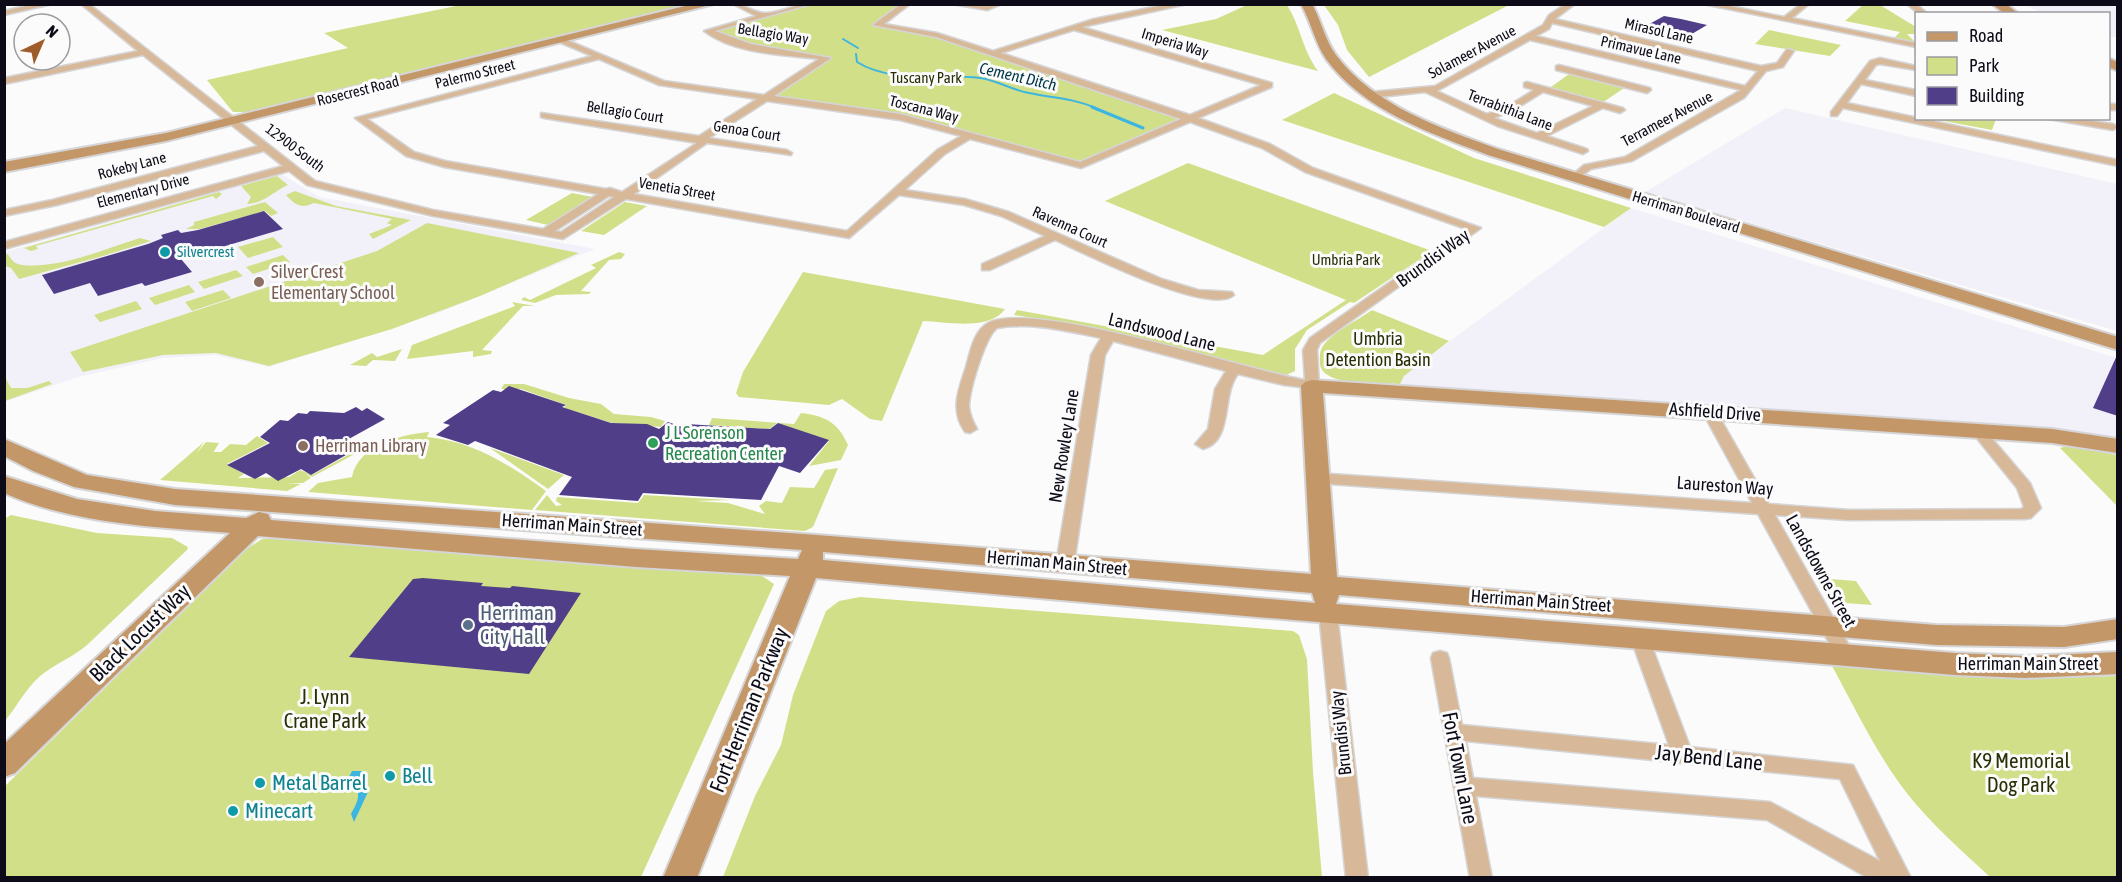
<svg xmlns="http://www.w3.org/2000/svg" width="2122" height="882" viewBox="0 0 2122 882" font-family="'Asap Condensed',sans-serif">
<style>
.built{fill:#f2f1fa}
.green{fill:#d1e088}
.water{fill:#3db5e1}
.lines{fill:none;stroke-linecap:round;stroke-linejoin:round}
.stream-far1{stroke:#3db5e1;stroke-width:2}
.stream{stroke:#3db5e1;stroke-width:3}
.building{fill:#503e89}
.street-casing{stroke:#d5d5d7;stroke-width:3}
.secondary-casing{stroke:#d5d5d7;stroke-width:4}
.street{fill:#d7b99a;fill-rule:evenodd}
.secondary{fill:#c49769;fill-rule:evenodd}
.culture-dot{fill:#0f9aa8;stroke:#fbfbfb;stroke-width:2}
.education-dot{fill:#8d6e63;stroke:#fbfbfb;stroke-width:2}
.leisure-dot{fill:#2e9e5b;stroke:#fbfbfb;stroke-width:2}
.service-dot{fill:#5c6f8a;stroke:#fbfbfb;stroke-width:2}
.labels{text-anchor:middle;stroke-width:6;stroke-linejoin:round;paint-order:stroke}
.far-street-label{font-size:15px;fill:#0d0b17;stroke:#fbfbfb}
.far-park-label{font-size:15px;fill:#292e05;stroke:#fbfbfb}
.far-culture-label{font-size:15px;fill:#0d838f;stroke:#fbfbfb;text-anchor:start}
.far-water-label{font-size:16px;font-style:italic;fill:#003648;stroke:#fbfbfb}
.street-label{font-size:18px;fill:#0d0b17;stroke:#fbfbfb}
.education-label{font-size:18px;fill:#785e54;stroke:#fbfbfb;text-anchor:start}
.park-label{font-size:18px;fill:#292e05;stroke:#fbfbfb}
.leisure-label{font-size:18px;fill:#27864d;stroke:#fbfbfb;text-anchor:start}
.near-service-label{font-size:21px;fill:#4e5e75;stroke:#fbfbfb;text-anchor:start}
.near-street-label{font-size:21px;fill:#0d0b17;stroke:#fbfbfb}
.near-park-label{font-size:21px;fill:#292e05;stroke:#fbfbfb}
.near-culture-label{font-size:21px;fill:#0d838f;stroke:#fbfbfb;text-anchor:start}
</style>
<rect width="100%" height="100%" fill="#fbfbfb"/>
<g class="built">
<polygon points="2025,5 2117,5 2117,37 2109,37 2108,14 2042,13"/>
<polygon points="1785,108 2117,184 2117,331 1645,192"/>
<polygon points="280,173 319,197 595,249 438,313 269,367 215,355 163,358 78,377 5,402 5,252"/>
<polygon points="1631,208 2117,358 2117,445 1382,391"/>
</g>
<g class="green">
<polygon points="461,5 697,5 251,112 233,112 207,80 348,48 324,33"/>
<polygon points="808,5 907,5 878,25 917,30 1188,118 1081,165 900,117 766,97 826,58 754,48 708,31"/>
<path d="M1247,5h40c14,22 15,44 31,66l-156,-41 54,-11z"/>
<polygon points="1324,5 1509,5 1369,77 1347,50 1338,25"/>
<polygon points="1863,5 1880,5 1916,27 1916,34 1907,34 1916,43 1893,39 1900,32 1845,21"/>
<polygon points="1769,30 1841,45 1830,56 1755,44"/>
<polygon points="1572,72 1627,86 1602,103 1548,89"/>
<polygon points="1334,93 1474,158 1631,208 1604,227 1282,120"/>
<polygon points="1933,119 1996,118 1996,119 1992,130"/>
<polygon points="1188,163 1432,251 1354,303 1350,302 1307,330 1295,349 1295,371 1284,376 1104,330 1014,315 1017,310 1263,355 1346,300 1105,201"/>
<path d="M277,176l11,9c-14,6 -25,19 -41,19l4,-7 -10,-11z"/>
<path d="M295,191l41,15 75,14 -38,19 -4,-5 23,-9 -5,-2 5,-4 -78,-16c-13,6 -19,2 -28,-8z"/>
<polygon points="219,192 222,194 216,199 213,196 36,246 38,249 31,251 24,248"/>
<polygon points="572,193 593,197 548,225 526,220"/>
<polygon points="265,202 278,213 271,216 265,211 200,229 186,229 194,225 194,222"/>
<polygon points="625,202 647,206 604,235 581,231"/>
<polygon points="427,223 579,253 480,296 392,329 269,366 216,353 163,355 83,372 70,352 377,251"/>
<polygon points="273,237 283,247 248,258 238,247"/>
<path d="M140,238l11,3 -131,41 82,-26 -83,23 -8,-11 -6,-2 -1,-12h4c3,6 7,10 14,11 38,4 82,-16 118,-27z"/>
<polygon points="619,252 625,254 621,259 609,260 581,291 591,292 589,294 556,295 535,303 521,300 524,297 530,300 596,268 591,265"/>
<polygon points="283,255 290,262 253,274 246,267"/>
<polygon points="236,270 243,276 204,289 198,282"/>
<path d="M803,272l202,37c-15,22 -58,13 -82,12l-41,100 -12,-2 -28,-20 -13,6 -90,-8 -3,-4 7,-21z"/>
<polygon points="189,285 195,292 155,305 149,298"/>
<polygon points="223,290 231,298 192,311 185,302"/>
<polygon points="136,301 142,309 100,322 94,315"/>
<polygon points="512,302 535,306 523,306 482,350 492,351 491,354 473,357 473,351 407,359 412,345 515,306"/>
<path d="M1372,310l77,31 -45,35 -4,8c-18,-1 -78,3 -80,-20 0,-7 -1,-12 3,-18 11,-15 34,-25 49,-36z"/>
<polygon points="402,349 395,361 373,360 366,366 350,365 372,353 377,357"/>
<polygon points="5,377 11,388 27,388 49,381 52,384 5,401"/>
<polygon points="504,384 524,384 569,398 601,404 614,414 651,417 665,421 661,427 612,423 564,408 566,405 521,389 501,389"/>
<path d="M801,413c24,3 37,9 47,32l-7,15 -32,6 20,-25 -52,-18 -8,6 -60,-4 3,-7 82,6z"/>
<path d="M429,432l-2,5c46,4 83,28 119,54l-14,19 -224,-18 10,-9 34,-6c6,-32 50,-43 77,-45z"/>
<polygon points="257,436 268,443 227,464 244,474 238,478 289,477 300,470 312,475 348,455 339,450 353,442 364,449 312,477 306,474 311,478 303,483 287,483 301,484 287,491 160,480 204,442 196,454 206,442 219,443 210,458 213,452 221,452 230,444 246,445"/>
<polygon points="2067,446 2117,455 2117,506 2060,448"/>
<polygon points="490,448 564,475 548,489"/>
<polygon points="838,468 813,527 805,531 535,510 547,495 556,506 562,505 556,501 557,497 638,503 644,495 731,500 695,501 728,503 765,514 759,506 766,501 782,503 790,487 814,488 825,470"/>
<path d="M11,515l86,18 75,5 16,9 -1,3 -101,96c-15,12 -33,19 -47,31 -14,13 -22,29 -34,44l-1,-202z"/>
<polygon points="296,537 762,576 774,584 641,877 5,878 5,786 248,548 262,539"/>
<polygon points="1817,578 1856,581 1872,605 1831,602"/>
<polygon points="860,597 1293,631 1299,635 1307,659 1313,772 1322,877 723,877 755,796 781,745 793,695 826,611 839,601"/>
<path d="M1831,664c96,8 191,17 286,12v201h-127c-29,-27 -60,-54 -84,-85 -30,-39 -51,-84 -75,-128z"/>
</g>
<path class="water" d="M352,771h11l5,21 -14,30 -3,-8c9,-16 11,-22 -3,-35z"/>
<g class="lines">
<g class="stream-far1">
<polyline points="843,39 858,48"/>
<path d="M856,54l1,8c35,22 83,11 123,16 16,2 32,12 49,15 24,5 43,5 67,15"/>
</g>
<polyline class="stream" points="1092,107 1143,128"/>
</g>
<g class="building">
<polygon points="1664,16 1681,19 1707,25 1685,38 1670,37 1642,28"/>
<polygon points="264,211 283,229 181,259 192,272 145,286 142,283 98,296 90,283 54,294 42,275 148,244 163,238 161,235 178,230 181,233 198,230"/>
<polygon points="2118,353 2118,416 2093,408"/>
<polygon points="509,386 566,405 562,407 611,423 647,424 659,429 668,422 682,427 686,424 770,429 778,423 829,440 800,473 779,466 761,500 643,493 638,501 559,495 572,477 475,441 468,445 436,435 450,425 443,423 493,390 501,392"/>
<polygon points="356,407 362,411 367,408 385,419 347,440 350,442 336,450 346,455 311,475 301,469 278,481 266,473 255,479 227,465 270,443 260,437 280,420 288,421 298,413 307,414 310,411 344,413"/>
<polygon points="423,578 483,583 481,586 510,588 512,586 581,593 529,674 349,657 413,579"/>
</g>
<g class="lines">
<defs>
<g id="street">
<polygon points="35,4 52,4 4,15 4,11"/>
<path d="M81,4h8l226,177 118,29 110,19 55,-35 -154,-27 -38,-11 -51,-38 237,-62 -33,-14v-4h3l102,43 100,14 55,-36c-36,-4 -85,-5 -115,-28l52,-15 -23,-12c11,0 21,9 32,9 12,1 30,-9 46,-9l-96,27 36,13 80,14 -57,38 126,18 180,48 101,-43 -245,-82 -63,-12 28,-21h9l-26,20 53,9 56,18 101,-32 75,-15h18l-105,23 190,56v4l-74,31 72,26 43,24 168,60 -161,115 -3,7 2,36 -2,3 -33,-4 -46,-11c-17,21 -4,67 -35,75l-8,-5 13,-15 7,-40 11,-18 -113,-30 -8,14 -31,209 -3,4h-12l-3,-4 35,-209 10,-17c-34,-7 -70,-16 -104,-10 -12,9 -28,63 -28,79 1,8 4,15 8,22l-7,4 -5,-1c-15,-22 -7,-41 1,-65 4,-13 7,-36 22,-44 44,-24 257,47 317,57l-2,-30 7,-12 156,-109 -161,-57 -43,-24 -72,-26 -109,46 -111,-29 -25,15 -40,36 60,9 44,13 153,67 36,11 34,2 2,3c-24,22 -150,-42 -179,-55l-65,30h-8v-6l63,-28 -44,-20 -37,-11 -65,-10 -50,43 -223,-39 -63,40 -130,-23 -126,-31 -18,-14 -285,78v-7l279,-76 -19,-15 -207,54 -53,11v-6l48,-10 206,-54 -115,-91 -139,29v-6l134,-27zM1074,30l187,55 -71,30 -189,-62zM599,59l60,26 98,14 -58,37 -158,-23v4l3,1 153,25 -75,49 -12,-4 -4,1 -161,-28 -31,-9 -47,-33zM767,101l133,19 61,16 -24,14 -90,81 -213,-37 73,-51 84,12 1,-2 -5,-3 -78,-12zM609,196l5,1 -53,35 -6,-1z"/>
<polygon points="952,4 1002,4 987,10"/>
<path d="M1566,4h9l-20,15 206,47 16,-3 10,-14 7,2 -11,16 -17,4 -22,27 -112,63 -41,8 -17,12 -5,-3 15,-13 41,-8 116,-67 -211,-50 -93,51 50,23 21,-8 26,-16 -10,-3v-4l3,-1 96,26 2,2 -5,3 -17,-5 -56,28 40,13 1,2 -5,3 -86,-28 -72,-34 -54,6 -5,-3 5,-3 64,-6 108,-61 6,-10zM1552,23l206,48 -13,15 -209,-50 13,-7zM1543,92l50,14 -56,27 -43,-15 20,-8z"/>
<polygon points="1703,4 1720,4 1784,17 1801,4 1809,4 1792,18 1916,43 1916,47"/>
<polygon points="1907,4 1916,4 1928,14 1919,14"/>
<polygon points="1880,58 1916,66 1916,70 1880,64 1876,65 1865,80 1916,90 1916,96 1861,84 1847,103 2118,160 2118,166 1843,108 1837,116 1831,116 1831,112 1870,61"/>
<polygon points="1559,65 1650,88 1651,90 1647,93 1556,70 1556,66"/>
<rect x="2108" y="104" width="10" height="6"/>
<polygon points="2043,118 2072,118 2113,124 2118,127 2113,130"/>
<polygon points="1709,407 1716,411 1769,504 1849,510 2021,509 2024,507 2017,488 1971,431 1978,427 1983,428 2030,483 2041,508 2031,518 2025,519 1849,520 1775,515 1855,656 1853,661 1846,663 1839,661 1758,514 1316,483 1308,478 1316,473 1752,503 1702,411"/>
<polygon points="1328,607 1334,608 1337,613 1368,878 1346,878 1319,613 1322,608"/>
<path d="M1640,632l7,2 2,5 41,108 163,18 58,113h-43l-101,-58 -291,-24 16,82h-22l-39,-220 2,-5 7,-2 7,2 2,5 13,67 207,20 -38,-106 2,-5zM1466,741l374,38 40,82 -110,-59 -297,-24z"/>
</g>
<g id="secondary">
<polygon points="693,4 714,4 166,141 4,172 4,162 166,133"/>
<path d="M1301,4h11c9,16 13,36 24,51 38,51 105,73 162,94l620,188v13l-630,-195c-58,-22 -124,-44 -162,-96 -11,-16 -15,-37 -25,-55z"/>
<polygon points="1992,4 2006,4 2019,14 2005,14"/>
<polygon points="2108,58 2118,62 2118,71 2108,67"/>
<path d="M1312,380l740,49 66,10v14l-66,-10 -729,-50 14,184 599,48 128,2 54,-8v20l-54,8 -128,-2 -597,-50 -3,9 619,49 70,3 93,-4v22l-93,4 -70,-3 -805,-67 -334,-30 -119,300h-34l127,-302 -154,-9 -378,-31 -243,237 -11,4v-33l226,-211c-74,-6 -157,-9 -226,-40v-17l73,23 78,12 91,7 13,-6 9,2 3,6 365,29 162,10 4,-9 -627,-45 -101,-18 -41,-16 -29,-15v-17l83,36 88,14 642,46 494,39 -10,-188 4,-4zM823,552l489,41 3,10 -492,-43z"/>
</g>
</defs>
<use href="#street" class="street-casing"/>
<use href="#secondary" class="secondary-casing"/>
<use href="#street" class="street"/>
<use href="#secondary" class="secondary"/>
</g>
<g class="culture-dot">
<circle cx="165" cy="252" r="6"/>
<circle cx="390" cy="776" r="6"/>
<circle cx="260" cy="783" r="6"/>
<circle cx="233" cy="811" r="6"/>
</g>
<g class="education-dot">
<circle cx="259" cy="282" r="6"/>
<circle cx="303" cy="446" r="6"/>
</g>
<circle class="leisure-dot" cx="653" cy="443" r="6"/>
<circle class="service-dot" cx="468" cy="625" r="6"/>
<g class="labels">
<g class="far-street-label">
<text transform="translate(1659 31) rotate(13)" y="5">Mirasol Lane</text>
<text transform="translate(773 34) rotate(9)" y="5">Bellagio Way</text>
<text transform="translate(1175 43) rotate(17)" y="5">Imperia Way</text>
<text transform="translate(1641 50) rotate(13)" y="5">Primavue Lane</text>
<text transform="translate(1472 52) rotate(-28)" y="5">Solameer Avenue</text>
<text transform="translate(475 74) rotate(-14)" y="5">Palermo Street</text>
<text transform="translate(358 91) rotate(-14)" y="5">Rosecrest Road</text>
<text transform="translate(924 109) rotate(14)" y="5">Toscana Way</text>
<text transform="translate(1510 110) rotate(21)" y="5">Terrabithia Lane</text>
<text transform="translate(625 112) rotate(9)" y="5">Bellagio Court</text>
<text transform="translate(1667 119) rotate(-28)" y="5">Terrameer Avenue</text>
<text transform="translate(747 131) rotate(9)" y="5">Genoa Court</text>
<text transform="translate(295 148) rotate(37)" y="5">12900 South</text>
<text transform="translate(132 166) rotate(-15)" y="5">Rokeby Lane</text>
<text transform="translate(677 189) rotate(10)" y="5">Venetia Street</text>
<text transform="translate(143 191) rotate(-15)" y="5">Elementary Drive</text>
<text transform="translate(1686 212) rotate(17)" y="5">Herriman Boulevard</text>
<text transform="translate(1070 227) rotate(24)" y="5">Ravenna Court</text>
</g>
<g class="far-park-label">
<text x="926" y="83">Tuscany Park</text>
<text x="1346" y="265">Umbria Park</text>
</g>
<g class="far-culture-label">
<text x="177" y="257">Silvercrest</text>
</g>
<g class="far-water-label">
<text transform="translate(1018 76) rotate(13)" y="6">Cement Ditch</text>
</g>
<g class="street-label">
<text transform="translate(1433 258) rotate(-36)" y="6">Brundisi Way</text>
<text transform="translate(1162 332) rotate(14)" y="6">Landswood Lane</text>
<text transform="translate(1715 412) rotate(4)" y="6">Ashfield Drive</text>
<text transform="translate(1064 446) rotate(-81)" y="6">New Rowley Lane</text>
<text transform="translate(1725 486) rotate(4)" y="6">Laureston Way</text>
<text transform="translate(572 525) rotate(4)" y="6">Herriman Main Street</text>
<text transform="translate(1057 563) rotate(5)" y="6">Herriman Main Street</text>
<text transform="translate(1821 571) rotate(61)" y="6">Landsdowne Street</text>
<text transform="translate(1541 601) rotate(4)" y="6">Herriman Main Street</text>
<text x="2028" y="670">Herriman Main Street</text>
<text transform="translate(1341 733) rotate(-96)" y="6">Brundisi Way</text>
</g>
<g class="education-label">
<text x="271" y="278">Silver Crest<tspan x="271" dy="21">Elementary School</tspan></text>
<text x="315" y="452">Herriman Library</text>
</g>
<g class="park-label">
<text x="1378" y="345">Umbria<tspan x="1378" dy="21">Detention Basin</tspan></text>
</g>
<g class="leisure-label">
<text x="665" y="439">J L Sorenson<tspan x="665" dy="21">Recreation Center</tspan></text>
</g>
<g class="near-service-label">
<text x="480" y="620">Herriman<tspan x="480" dy="24">City Hall</tspan></text>
</g>
<g class="near-street-label">
<text transform="translate(140 633) rotate(-44)" y="7">Black Locust Way</text>
<text transform="translate(749 710) rotate(-68)" y="7">Fort Herriman Parkway</text>
<text transform="translate(1709 758) rotate(6)" y="7">Jay Bend Lane</text>
<text transform="translate(1460 768) rotate(79)" y="7">Fort Town Lane</text>
</g>
<g class="near-park-label">
<text x="325" y="704">J. Lynn<tspan x="325" dy="24">Crane Park</tspan></text>
<text x="2021" y="768">K9 Memorial<tspan x="2021" dy="24">Dog Park</tspan></text>
</g>
<g class="near-culture-label">
<text x="402" y="783">Bell</text>
<text x="272" y="790">Metal Barrel</text>
<text x="245" y="818">Minecart</text>
</g>
</g>
<rect width="2122" height="882" fill="none" stroke="#0d0b17" stroke-width="12"/>
<rect x="1915" y="12" width="195" height="108" fill="#fbfbfb" stroke="#9c9ba0" stroke-width="1.5"/>
<rect x="1927" y="32" width="30" height="9" fill="#c49769" stroke="#9c9ba0" stroke-width="1.5"/>
<text x="1969" y="42" font-size="18" fill="#0d0b17">Road</text>
<rect x="1927" y="57" width="30" height="18" fill="#d1e088" stroke="#9c9ba0" stroke-width="1.5"/>
<text x="1969" y="72" font-size="18" fill="#0d0b17">Park</text>
<rect x="1927" y="87" width="30" height="18" fill="#503e89" stroke="#9c9ba0" stroke-width="1.5"/>
<text x="1969" y="102" font-size="18" fill="#0d0b17">Building</text>
<g transform="translate(42 42) rotate(44)"><circle r="28" fill="#fbfbfb" stroke="#9c9ba0" stroke-width="1.5"/>
<path d="M0-4.5L10 22L0 15L-10 22Z" fill="#9f5c2b"/>
<text y="-9" font-size="16" font-weight="bold" text-anchor="middle" fill="#0d0b17">N</text>
</g>
</svg>
